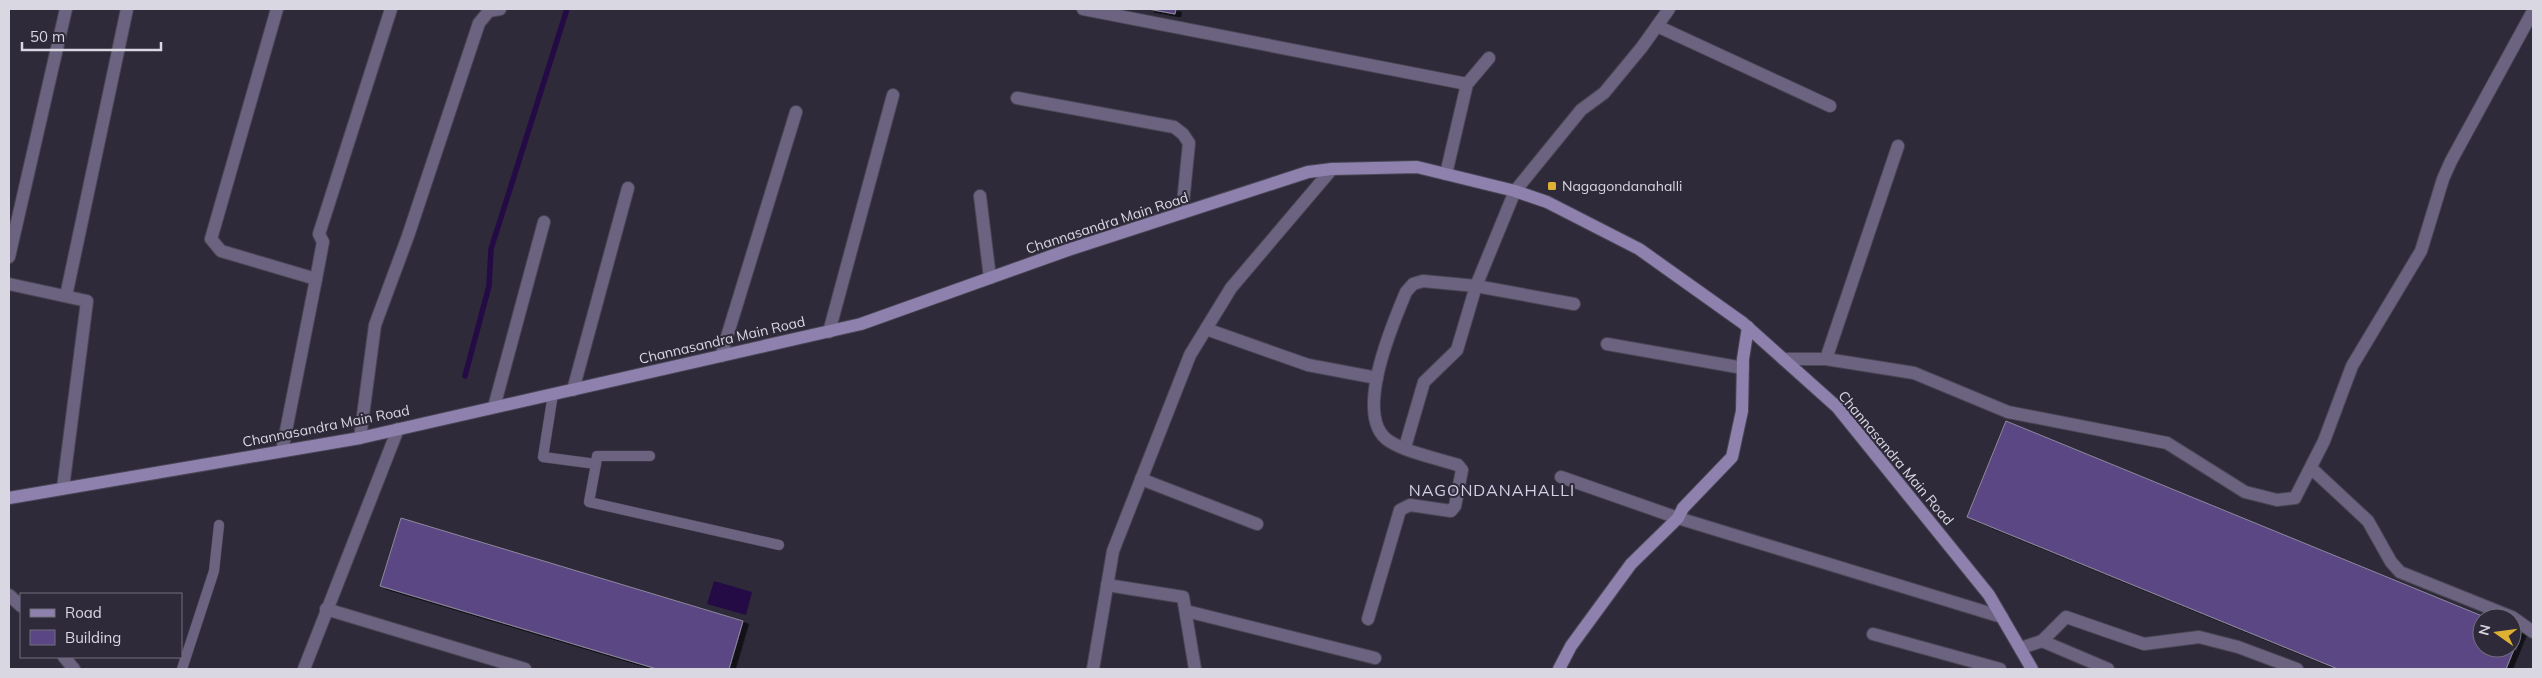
<svg xmlns="http://www.w3.org/2000/svg" width="2542" height="678" viewBox="0 0 2542 678" font-family="Mulish,sans-serif">
<style>
.water{fill:#240b45}
.lines{fill:none;stroke-linecap:round;stroke-linejoin:round}
.stream{stroke:#240b45;stroke-width:5.5}
.building{fill:#5b4685;stroke:#8e899c;filter:url(#shadow)}
.lane-casing{stroke:#494655;stroke-width:11}
.street-casing{stroke:#494655;stroke-width:14}
.secondary-casing{stroke:#494655;stroke-width:14}
.lane{stroke:#6b637f;stroke-width:10}
.street{stroke:#6b637f;stroke-width:12}
.secondary{stroke:#8e81ae;stroke-width:12}
.poi-dot{fill:#deb133;stroke:#2e2a3a;stroke-width:2}
.labels{text-anchor:middle;stroke-width:4;stroke-linejoin:round;paint-order:stroke}
.poi-label{font-size:14px;fill:#d9d7e1;stroke:#2e2a3a;text-anchor:start}
.street-label{font-size:14px;fill:#d9d7e1;stroke:#2e2a3a}
.quarter-label{font-size:16px;letter-spacing:1px;fill:#d5d0e5;stroke:#2e2a3a}
</style>
<defs>
<filter id="shadow"><feDropShadow dx="5.5" dy="3" stdDeviation="0" flood-color="#0009"/></filter>
</defs>
<rect width="100%" height="100%" fill="#2e2a3a"/>
<polygon class="water" points="714,581 752,592 746,615 707,604"/>
<g class="lines">
<polyline class="stream" points="465,376 489,286 491,249 567,9"/>
</g>
<g class="building">
<polygon points="1148,9 1176,9 1175,14"/>
<polygon points="2006,421 2487,618 2482,618 2482,648 2512,648 2512,628 2521,632 2506,669 2338,669 1967,517"/>
<polygon points="401,518 743,621 729,669 657,669 380,586"/>
</g>
<g class="lines">
<defs>
<g id="lane">
<polyline points="553,394 543,457 596,464 589,502 779,545"/>
<polyline points="596,464 597,456 650,456"/>
<polyline points="182,669 214,571 219,525"/>
</g>
<g id="street">
<polyline points="277,9 211,239 221,251 316,279 282,451"/>
<polyline points="1083,9 1467,84"/>
<polyline points="1657,26 1830,106"/>
<polyline points="1017,98 1174,127 1183,134 1189,143 1182,213"/>
<polyline points="1446,174 1467,84 1489,58"/>
<polyline points="980,196 990,278"/>
<polyline points="9,257 66,9"/>
<polyline points="316,279 323,242 319,234 391,9"/>
<polyline points="9,284 87,301 63,488"/>
<polyline points="66,296 127,9"/>
<polyline points="1206,329 1308,365 1377,378"/>
<polyline points="829,332 893,95"/>
<polyline points="1607,344 1743,368"/>
<polyline points="721,356 796,112"/>
<polyline points="1783,359 1826,359 1914,373 2008,412 2167,443 2245,492 2277,500 2295,498 2324,441 2352,366 2421,251 2443,179 2451,161 2533,11"/>
<polyline points="1826,359 1898,146"/>
<polyline points="573,390 628,188"/>
<polyline points="494,407 544,222"/>
<polyline points="360,438 375,325 408,236 479,23 489,11 500,9"/>
<polyline points="1405,447 1424,382 1457,350 1476,286 1515,191 1581,110 1604,93 1642,47 1669,9"/>
<polyline points="2311,468 2368,521 2391,562 2400,572 2512,617 2533,632"/>
<polyline points="1561,477 1678,518 2002,617"/>
<polyline points="1141,479 1257,524"/>
<polyline points="1107,585 1183,597 1195,669"/>
<polyline points="9,595 21,606"/>
<polyline points="326,609 525,669"/>
<polyline points="1186,611 1375,658"/>
<path d="M1368,619l32,-109 10,-5 41,6 4,-5 7,-36 -4,-5c-22,-7 -50,-12 -69,-24 -37,-24 4,-118 17,-149l7,-8 10,-3 53,5 98,18"/>
<polyline points="1873,634 2000,669"/>
<polyline points="2042,641 2108,669"/>
<polyline points="2021,648 2042,641 2066,617 2144,644 2199,637 2238,647 2297,669"/>
<polyline points="64,657 74,669"/>
<polyline points="304,669 398,429"/>
<polyline points="1093,669 1113,551 1190,355 1231,288 1332,169"/>
</g>
<g id="secondary">
<polyline points="9,498 360,438 861,324 1068,250 1308,172 1332,169 1417,167 1515,191 1547,202 1639,249 1743,323 1837,407 1989,595 2032,669"/>
<polyline points="1559,669 1571,646 1631,564 1678,518 1683,508 1732,457 1742,411 1743,359 1748,327"/>
</g>
</defs>
<use href="#lane" class="lane-casing"/>
<use href="#street" class="street-casing"/>
<use href="#secondary" class="secondary-casing"/>
<use href="#lane" class="lane"/>
<use href="#street" class="street"/>
<use href="#secondary" class="secondary"/>
</g>
<rect class="poi-dot" x="1547" y="181" width="10" height="10" rx="2.5"/>
<g class="labels">
<g class="poi-label">
<text x="1562" y="191">Nagagondanahalli</text>
</g>
<g class="street-label">
<text transform="translate(1107 223) rotate(-18)" y="5">Channasandra Main Road</text>
<text transform="translate(722 340) rotate(-13)" y="5">Channasandra Main Road</text>
<text transform="translate(326 426) rotate(-11)" y="5">Channasandra Main Road</text>
<text transform="translate(1896 458) rotate(50)" y="5">Channasandra Main Road</text>
</g>
<g class="quarter-label">
<text x="1492" y="496">NAGONDANAHALLI</text>
</g>
</g>
<rect width="2542" height="678" fill="none" stroke="#d9d7e1" stroke-width="20"/>
<rect x="20" y="593" width="162" height="65" fill="#2e2a3a" stroke="#726f7d"/>
<rect x="30" y="609" width="25" height="8" fill="#8e81ae" stroke="#726f7d"/>
<text x="65" y="618" font-size="15" fill="#d9d7e1">Road</text>
<rect x="30" y="630" width="25" height="15" fill="#5b4685" stroke="#726f7d"/>
<text x="65" y="643" font-size="15" fill="#d9d7e1">Building</text>
<g transform="translate(2497 633) rotate(284)"><circle r="24" fill="#2e2a3a" stroke="#726f7d"/>
<path d="M0-4L9 19L0 12L-9 19Z" fill="#deb133"/>
<text y="-8" font-size="14" font-weight="bold" text-anchor="middle" fill="#d9d7e1">N</text>
</g>
<path d="M22 42v8h139v-8" fill="none" stroke="#d9d7e1" stroke-width="2.5"/>
<text x="30" y="42" font-size="15" fill="#d9d7e1" stroke="#2e2a3a" stroke-width="4" paint-order="stroke">50 m</text>
</svg>
